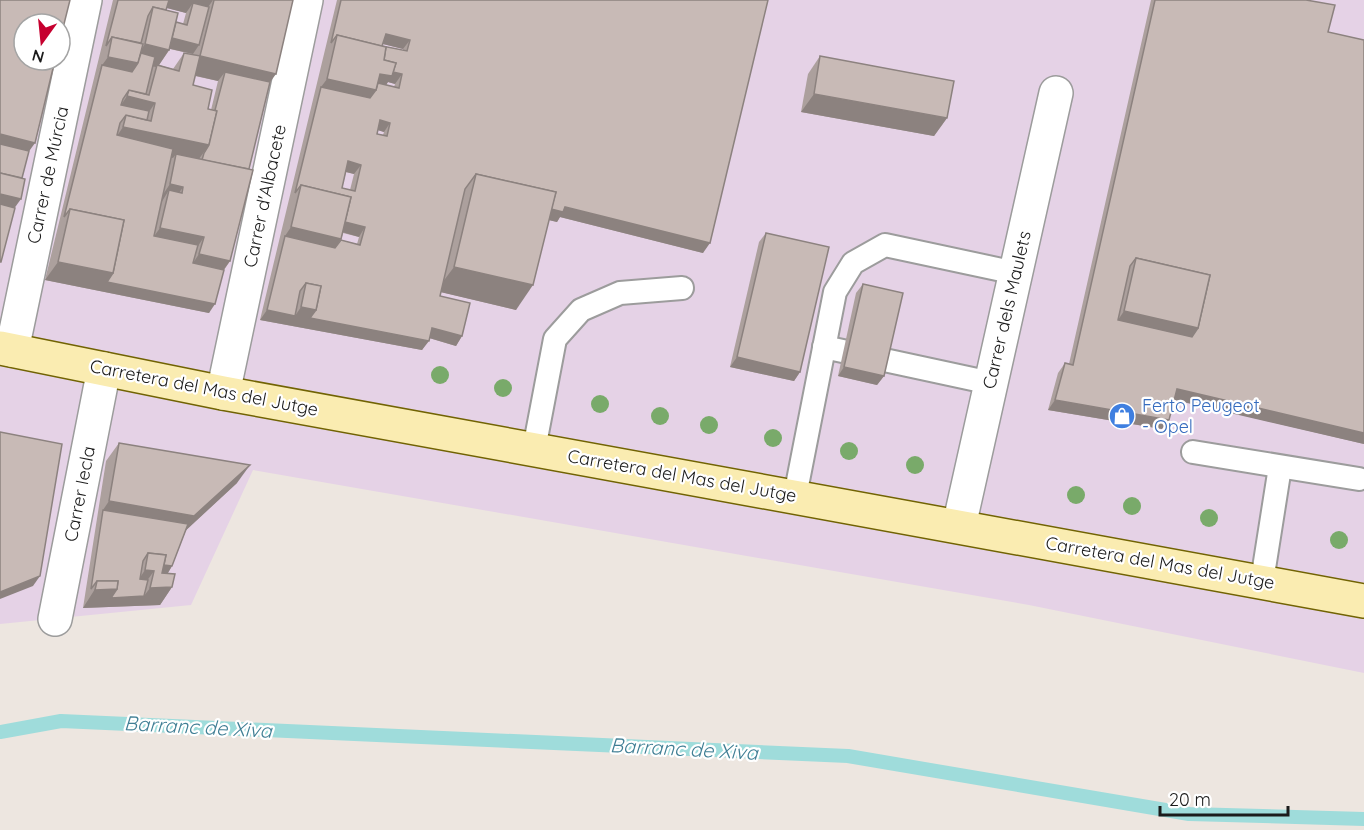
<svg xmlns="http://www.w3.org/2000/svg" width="1364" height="830" viewBox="0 0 1364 830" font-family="Quicksand,sans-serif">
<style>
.industrial{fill:#e5d2e6;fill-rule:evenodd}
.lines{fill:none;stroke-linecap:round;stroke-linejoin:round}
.stream{stroke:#9fdcdb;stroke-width:14}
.lane-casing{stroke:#9c9c9c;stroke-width:26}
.street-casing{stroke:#9c9c9c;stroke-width:36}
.secondary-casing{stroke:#716303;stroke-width:36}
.lane{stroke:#fff;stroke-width:22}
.street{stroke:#fff;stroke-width:33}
.secondary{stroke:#faecb1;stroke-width:33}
.tree{fill:#79aa6a}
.wall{fill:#aca09d;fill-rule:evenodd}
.shaded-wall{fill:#8c827f}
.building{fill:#c8bab6;stroke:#8c827f;stroke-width:1.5;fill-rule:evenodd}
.labels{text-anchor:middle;stroke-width:4.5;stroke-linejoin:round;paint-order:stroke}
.street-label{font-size:18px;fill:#1b1b1b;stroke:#fff}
.shop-label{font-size:18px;fill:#366cbe;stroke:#fff;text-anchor:start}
.water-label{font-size:20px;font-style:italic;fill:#3f7e94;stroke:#fff}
</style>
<rect width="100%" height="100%" fill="#ede6e0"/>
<path class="industrial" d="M0,0h1364v673l-335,-68 -776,-135 -62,135 -191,19zM24,24h36v36h-36z"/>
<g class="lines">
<polyline class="stream" points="0,732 61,721 848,756 1189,814 1364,819"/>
<defs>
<g id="lane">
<polyline points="824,347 991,383"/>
<polyline points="534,449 555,339 581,310 620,293 682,288"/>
<polyline points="1193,452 1359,479"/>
<polyline points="795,496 835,292 853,263 885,245 1016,273"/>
<polyline points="1262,581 1280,467"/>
</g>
<g id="street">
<polyline points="12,350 85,0"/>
<polyline points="223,393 306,0"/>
<polyline points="959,526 1056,93"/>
<polyline points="55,619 104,369"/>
</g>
<polyline id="secondary" points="0,348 223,393 1364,601"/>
</defs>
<use href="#lane" class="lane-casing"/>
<use href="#street" class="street-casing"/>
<use href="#secondary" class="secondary-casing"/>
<use href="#lane" class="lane"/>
<use href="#street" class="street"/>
<use href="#secondary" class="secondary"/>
</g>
<g class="tree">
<circle cx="440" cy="375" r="9"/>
<circle cx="503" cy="388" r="9"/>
<circle cx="600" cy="404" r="9"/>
<circle cx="660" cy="416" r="9"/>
<circle cx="709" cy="425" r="9"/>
<circle cx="773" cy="438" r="9"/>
<circle cx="849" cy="451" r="9"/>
<circle cx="915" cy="465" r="9"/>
<circle cx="1076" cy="495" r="9"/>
<circle cx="1132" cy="506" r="9"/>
<circle cx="1209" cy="518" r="9"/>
<circle cx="1339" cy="540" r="9"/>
</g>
<g class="wall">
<path d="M113,0h180l-23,82 -21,87 -19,92 -6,9 -15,43 -164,-33zM167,8l19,5 -3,11 -7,-2 -10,-12zM170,49l22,5 -8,-1 -11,16 -14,-4zM195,76l23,5 -7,29 -3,-1 -15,-24z"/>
<path d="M337,0h431l-65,253 -143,-36 -3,5 -8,-2 -33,90 -75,-18 -1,4 22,40 -6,10 -27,-8 -7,12 -162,-30zM383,44l20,5v1l-21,-4zM388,82l7,2 -1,3 -8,-2zM378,130l6,2 -1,3 -6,-1zM346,172l8,2 -4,16 -8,-2zM343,233l16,4 -2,7 -16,-4z"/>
<polygon points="1151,0 1306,0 1328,32 1364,40 1364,444 1174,399 1162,429 1048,410 1058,373 1065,363 1069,364"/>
<polygon points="820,56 947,118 934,136 801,112 808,74"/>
<polygon points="766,233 800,372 794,381 730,367 759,242"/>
<polygon points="863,284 884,376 877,385 838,376 856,293"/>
<polygon points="119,443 237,483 186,530 172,566 168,573 172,587 160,605 83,608 106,461"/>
</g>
<g class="shaded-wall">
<polygon points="168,0 213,0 202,16 193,3 186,13 163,7"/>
<polygon points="386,34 410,40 403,49 379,43"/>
<polygon points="168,37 199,45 193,54 162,47"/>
<polygon points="145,44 169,50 157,68 157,65 156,67 138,64 125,81 102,65 95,75 108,57 136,57"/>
<polygon points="200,56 276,74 263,92 225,72 218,81 188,74"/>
<polygon points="378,68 402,74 395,84 388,82 380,94 364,108 321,87 327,79"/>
<polygon points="814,94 947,118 934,136 801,112"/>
<polygon points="127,96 155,103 143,121 115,114"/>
<polygon points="380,120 390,123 384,132 374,129"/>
<polygon points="123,127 209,145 196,163 176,154 173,158 111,145"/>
<polygon points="0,134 35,143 22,161 0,155"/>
<polygon points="348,161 361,165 354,174 342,171"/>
<polygon points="0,183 21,199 8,217 0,215"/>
<polygon points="170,184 183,187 171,205 169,190 161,203 158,202"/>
<polygon points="469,201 565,207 710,243 703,253 560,217 557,222"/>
<polygon points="341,221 365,227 359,237 335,230"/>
<polygon points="291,227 341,239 329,257 285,236"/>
<polygon points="160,228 204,237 192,255 147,246"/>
<polygon points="199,254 230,261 217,279 187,272"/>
<polygon points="58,262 113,273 215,304 209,313 45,280"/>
<polygon points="454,267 533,285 516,310 436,291"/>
<polygon points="301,307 316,310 429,341 422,350 260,320 267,310 295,316"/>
<polygon points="1124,311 1198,328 1186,346 1112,329"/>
<polygon points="432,328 462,336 456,346 426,337"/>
<polygon points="737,357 800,372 794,381 730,367"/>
<polygon points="844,367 884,376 877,385 838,376"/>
<polygon points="1177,389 1364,433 1364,444 1170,399"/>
<polygon points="1055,400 1169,420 1162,429 1048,410"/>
<polygon points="250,465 237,483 182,534 103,510 109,501"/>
<polygon points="147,562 172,566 166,576 154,571 141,589 133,588 145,570"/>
<polygon points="40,576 33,586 0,599 0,592"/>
<polygon points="172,587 160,605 83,608 95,589 117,589 144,596 150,588"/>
</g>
<g class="building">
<polygon points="0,0 70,0 60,40 60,24 24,24 24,60 55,60 35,143 0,134"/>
<polygon points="118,0 169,0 166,10 153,7 148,16 141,43 112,37 106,46"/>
<polygon points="214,0 293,0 276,74 200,56 193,85 212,90 208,109 217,111 209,145 123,127 126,115 151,121 155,103 127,96 129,90 149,95 157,65 179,71 184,53 200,56"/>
<path d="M341,0h427l-58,243 -145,-36 -2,5 -12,-3 5,-17 -80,-18 -11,15 -25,107 30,7 -8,33 -30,-8 -3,13 -119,-23 6,-8 5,-24 -15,-3 -6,8 -5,25 -28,-6 18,-74 50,12 6,-8 19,5 5,-18 -20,-5 6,-25 -50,-12 -6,8 26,-106 49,11 6,-8 2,-7 21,5 3,-14 -9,-2 3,-9 -12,-3 2,-13 -49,-12 -6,8zM386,34l24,6 -3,11 -25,-5zM380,120l10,3 -3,13 -10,-2zM348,161l13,4 -6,26 -13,-3z"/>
<path d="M1155,0h151l29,5 -7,27 36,8v393l-187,-44 -8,31 -114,-20 10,-37 8,2zM1136,258l74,17 -12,53 -6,9 -74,-17 12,-54z"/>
<polygon points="193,3 209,7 199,45 172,38 176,22 187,25"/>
<polygon points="153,7 178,13 169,50 145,44"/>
<polygon points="337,35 386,47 384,60 396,63 392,76 380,74 376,90 327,79"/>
<polygon points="112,37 143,44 138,63 108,57"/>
<polygon points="141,53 155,57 146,94 129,90 123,99 121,105 149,111 147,120 126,115 120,123 117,135 173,149 154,236 198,245 193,263 224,270 215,304 107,282 113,273 124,220 70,209 64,217 102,65 132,72 138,63"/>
<polygon points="820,56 954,81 947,118 814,94"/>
<polygon points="225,72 270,82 249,169 202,160 204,153 209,145 217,111 215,110"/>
<polygon points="0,144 29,151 22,178 0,173"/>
<polygon points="176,154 253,170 230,261 199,254 204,237 160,228 169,190 182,193 183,187 170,184"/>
<polygon points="0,173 25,179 21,199 0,194"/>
<polygon points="476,174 556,192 533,285 454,267"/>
<polygon points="301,185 351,197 341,239 291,227"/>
<polygon points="0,204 15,208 1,262 0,262"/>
<polygon points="70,209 124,220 113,273 58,262"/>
<polygon points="766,233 829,247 800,372 737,357"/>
<polygon points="1136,258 1210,275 1198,328 1124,311"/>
<polygon points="306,283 321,286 316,310 301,307"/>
<polygon points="863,284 903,293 884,376 844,367"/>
<polygon points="0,432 62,444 40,576 0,592"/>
<polygon points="119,443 250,465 194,516 109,501"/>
<polygon points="103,510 188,524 172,566 164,565 166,555 148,553 143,561 140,579 148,580 144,596 111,598 117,589 118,581 97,581 91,589"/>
<polygon points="148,553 166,555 162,573 175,574 172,587 150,588 154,571 145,570"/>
<polygon points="97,581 118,581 117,589 95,590"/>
</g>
<defs>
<symbol id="shop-disc" viewBox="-11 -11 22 22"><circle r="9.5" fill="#3f7fe0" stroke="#fff"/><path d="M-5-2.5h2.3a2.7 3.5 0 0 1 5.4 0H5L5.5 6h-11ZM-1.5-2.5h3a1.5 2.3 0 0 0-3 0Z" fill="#fff"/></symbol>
</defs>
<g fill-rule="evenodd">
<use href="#shop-disc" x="1107" y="401" width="30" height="30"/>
</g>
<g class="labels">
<g class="street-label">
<text transform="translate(48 175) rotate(-78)" y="6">Carrer de Múrcia</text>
<text transform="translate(265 196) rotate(-78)" y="6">Carrer d'Albacete</text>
<text transform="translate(1007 310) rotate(-77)" y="6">Carrer dels Maulets</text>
<text transform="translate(204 388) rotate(11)" y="6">Carretera del Mas del Jutge</text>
<text transform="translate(682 476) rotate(10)" y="6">Carretera del Mas del Jutge</text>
<text transform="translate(80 494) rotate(-79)" y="6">Carrer Iecla</text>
<text transform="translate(1160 563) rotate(10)" y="6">Carretera del Mas del Jutge</text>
</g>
<g class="shop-label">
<text x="1142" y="412">Ferto Peugeot<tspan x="1142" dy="21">- Opel</tspan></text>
</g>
<g class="water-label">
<text transform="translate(198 727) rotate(3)" y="7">Barranc de Xiva</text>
<text transform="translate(684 749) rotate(3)" y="7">Barranc de Xiva</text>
</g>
</g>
<g transform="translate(42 42) rotate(195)"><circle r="28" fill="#ffffff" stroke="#a4a4a4" stroke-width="1.5"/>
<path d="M0-4.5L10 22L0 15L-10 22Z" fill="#c6002f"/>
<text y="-9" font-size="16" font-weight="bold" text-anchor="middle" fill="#1b1b1b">N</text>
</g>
<path d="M1160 806v9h128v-9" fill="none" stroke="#1b1b1b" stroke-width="3"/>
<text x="1169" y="806" font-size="18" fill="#1b1b1b" stroke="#ffffff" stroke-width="4.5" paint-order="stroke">20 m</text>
</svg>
